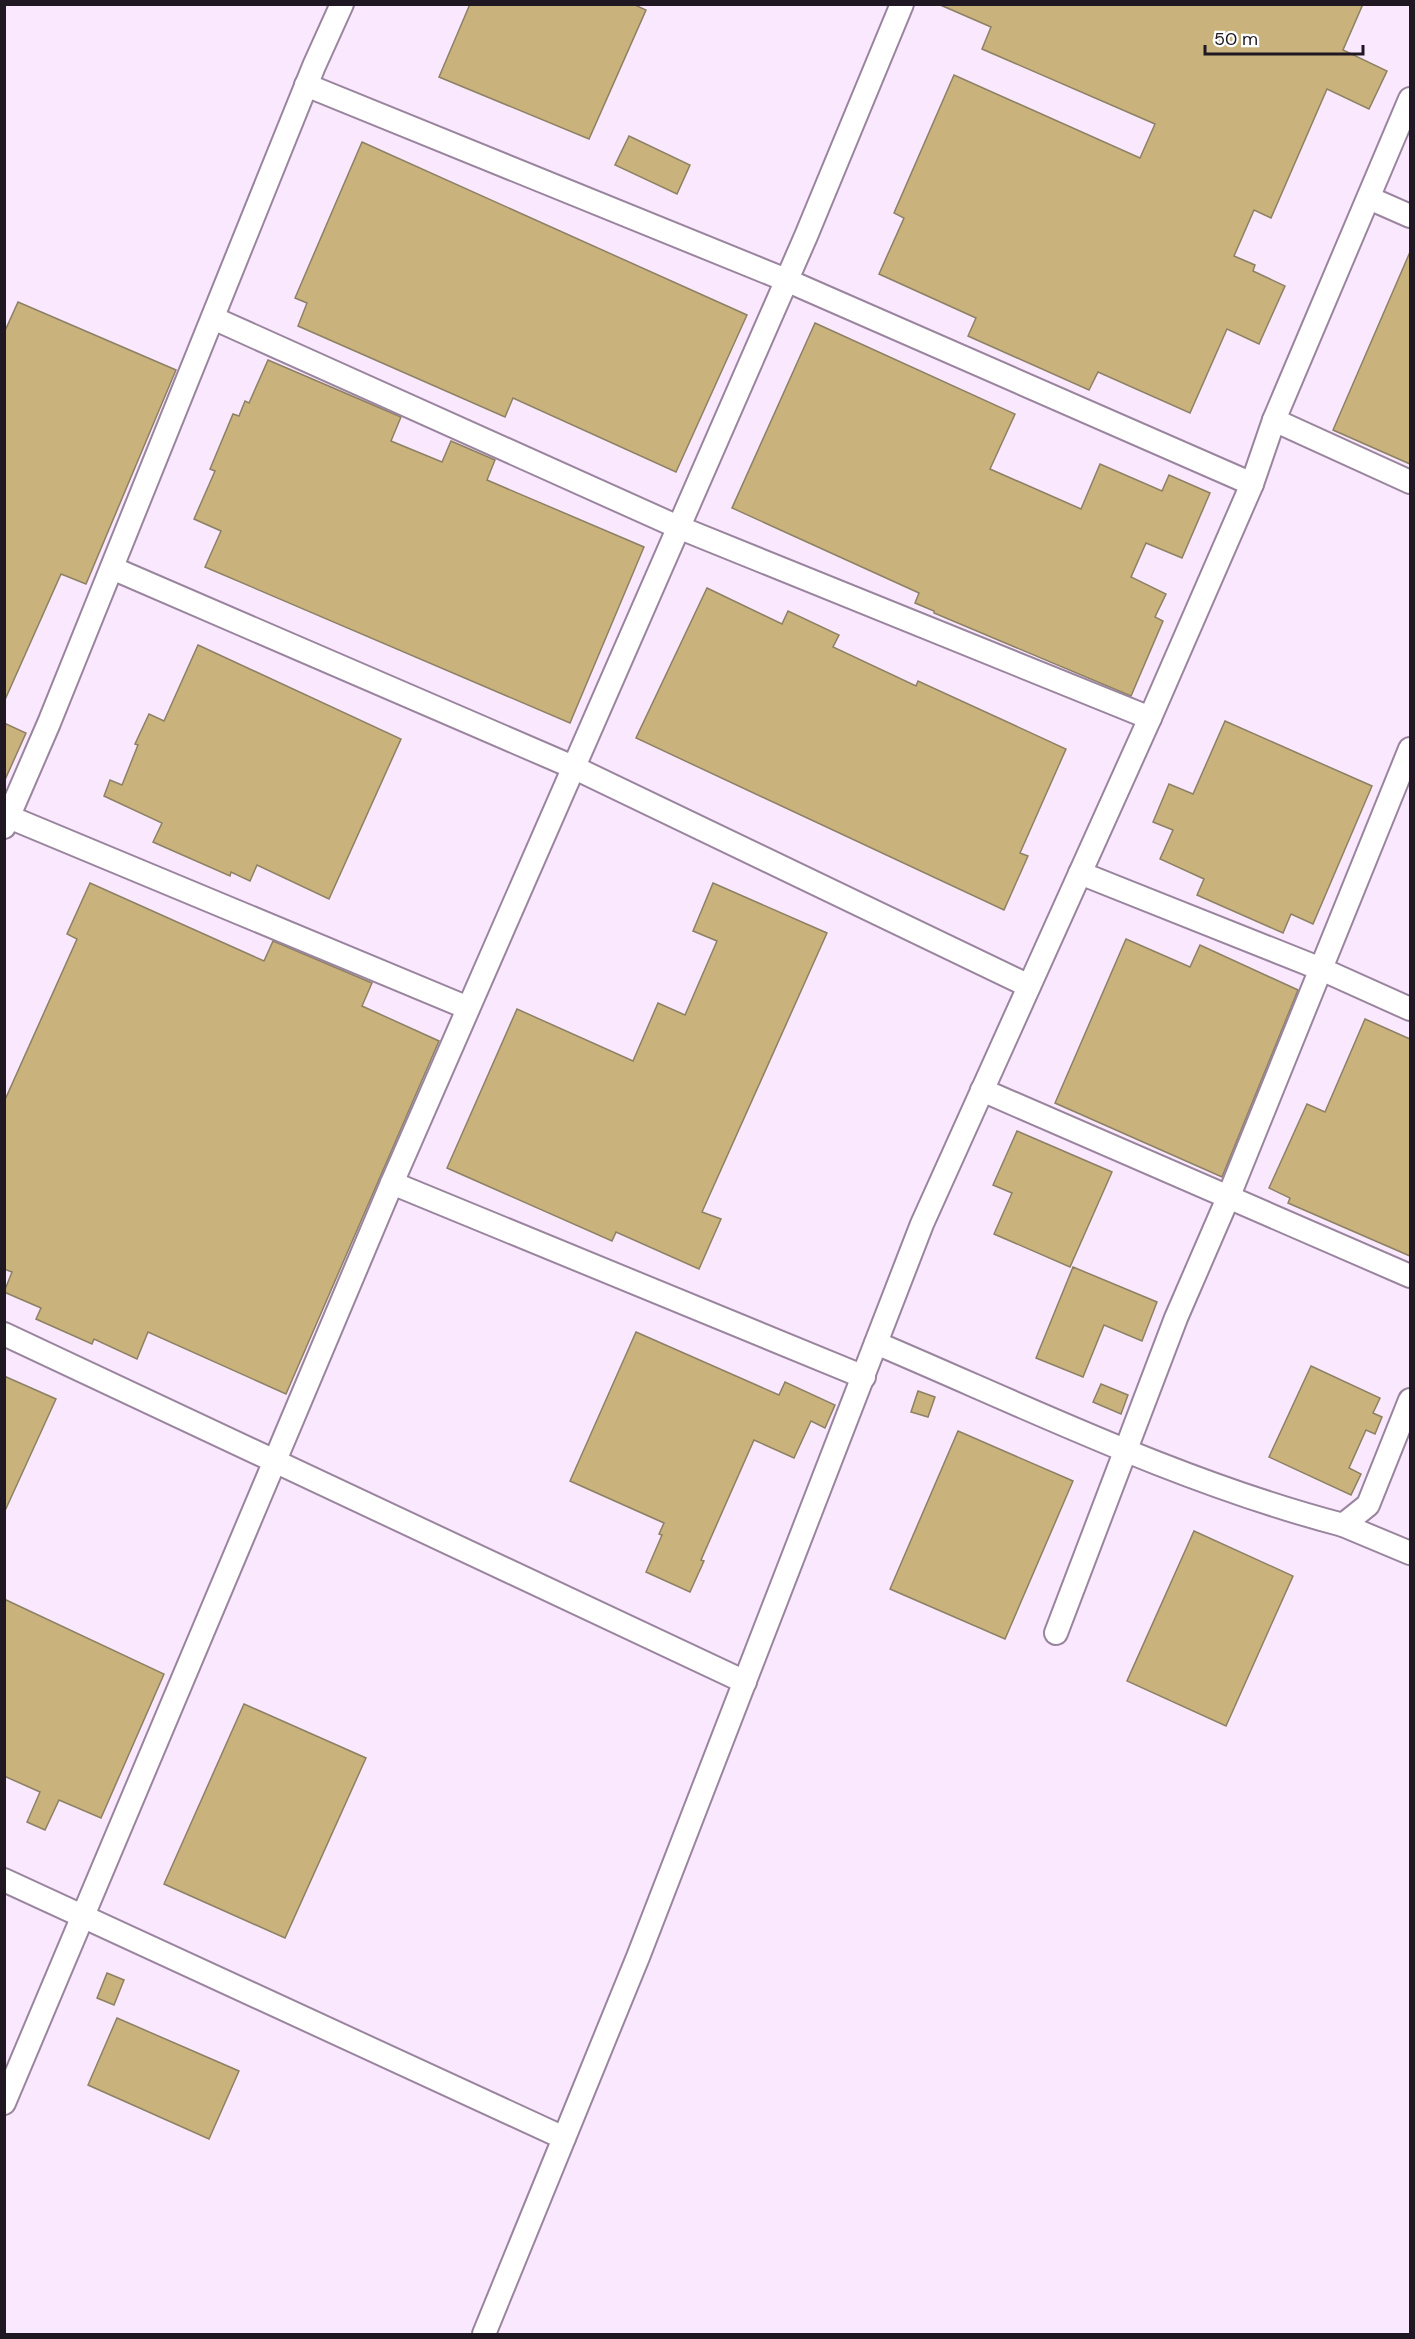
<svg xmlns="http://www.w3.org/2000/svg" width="1415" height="2339" viewBox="0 0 1415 2339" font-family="'DM Sans',sans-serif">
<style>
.building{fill:#c9b27b;stroke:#8d8165;stroke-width:1.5}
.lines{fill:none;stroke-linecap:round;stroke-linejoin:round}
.minor-casing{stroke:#9a859e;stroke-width:26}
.minor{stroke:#fff;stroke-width:22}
</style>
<rect width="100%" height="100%" fill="#fae8fe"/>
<g class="building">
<polygon points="470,4 633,4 646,10 589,139 439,77"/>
<polygon points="938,4 1363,4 1343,50 1387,71 1369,109 1327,89 1271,218 1254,210 1234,256 1255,265 1253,271 1285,286 1259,344 1227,329 1190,413 1098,372 1089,390 968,336 976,318 879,274 904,218 894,213 954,75 1140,158 1155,124 982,49 991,27"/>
<polygon points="629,136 690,165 677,194 615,165"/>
<polygon points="362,142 747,315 676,472 513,398 505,417 298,326 307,303 295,298"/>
<polygon points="1410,252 1410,464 1333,430"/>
<polygon points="18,302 176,370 86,584 61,574 4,702 4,333"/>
<polygon points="815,323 1015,414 990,469 1081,509 1100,464 1162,491 1169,475 1210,493 1182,558 1146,543 1131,577 1166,594 1155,617 1163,621 1131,696 934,613 934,611 915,603 919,593 732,508"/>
<polygon points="268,360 401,417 391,441 442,462 451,441 495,460 487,480 644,547 570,723 205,567 221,531 194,519 215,471 210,469 233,414 239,416 245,401 249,403"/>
<polygon points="707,588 782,624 788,611 839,635 833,647 916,686 918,681 1066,749 1020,853 1028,856 1004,910 636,738"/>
<polygon points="198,645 401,739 329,899 257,865 250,881 231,872 230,876 153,842 162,823 104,796 110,780 122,785 138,745 135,744 149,714 164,721"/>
<polygon points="1225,721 1372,786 1313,924 1291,914 1283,933 1197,895 1204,879 1160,859 1173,830 1153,822 1169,784 1193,794"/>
<polygon points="4,723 26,733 4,782"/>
<polygon points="90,883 264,961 273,941 372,983 362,1006 439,1041 286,1394 148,1332 137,1359 94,1339 92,1344 36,1319 41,1308 4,1292 12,1272 4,1269 4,1102 77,939 67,934"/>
<polygon points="713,883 827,933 702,1212 721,1219 699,1269 616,1232 612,1241 447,1168 517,1009 633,1061 658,1003 685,1015 717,941 693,931"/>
<polygon points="1126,939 1190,967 1200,945 1298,990 1222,1177 1055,1103"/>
<polygon points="1365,1019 1410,1039 1410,1256 1288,1203 1290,1198 1269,1188 1307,1104 1325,1112"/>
<polygon points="1017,1131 1112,1172 1070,1267 994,1234 1012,1193 993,1185"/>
<polygon points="1073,1267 1157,1302 1142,1341 1104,1325 1083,1377 1036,1358"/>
<polygon points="636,1332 779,1395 785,1382 835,1405 825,1428 811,1421 794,1458 754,1440 701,1560 704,1561 690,1592 646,1572 662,1535 659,1534 664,1523 570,1481"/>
<polygon points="1311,1366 1380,1398 1373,1413 1382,1417 1375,1434 1366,1430 1349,1468 1361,1474 1351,1495 1269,1457"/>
<polygon points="4,1376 56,1399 4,1513"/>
<polygon points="1101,1384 1128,1395 1121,1414 1093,1402"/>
<polygon points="918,1391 935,1397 928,1417 911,1412"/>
<polygon points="958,1431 1073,1481 1005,1639 890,1589"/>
<polygon points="1194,1531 1293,1576 1226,1726 1127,1681"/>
<polygon points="4,1599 164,1674 101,1818 59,1800 45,1830 27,1822 40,1792 4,1776"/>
<polygon points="244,1704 366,1758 285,1938 164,1884"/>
<polygon points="107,1973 124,1980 114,2005 97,1998"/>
<polygon points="117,2018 239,2071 209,2139 88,2085"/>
</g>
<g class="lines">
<defs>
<g id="minor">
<polyline points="306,85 786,280 1252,484"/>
<polyline points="1369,198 1410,216"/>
<polyline points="213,318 678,527 1150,718"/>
<polyline points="1274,420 1410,482"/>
<polyline points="112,568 573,767 1029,986"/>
<polyline points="9,817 468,1008"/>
<polyline points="4,827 49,723 314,66 342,4"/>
<polyline points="1080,873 1321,969 1410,1009"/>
<polyline points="982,1090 1410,1276"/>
<polyline points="392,1183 864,1377"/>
<polyline points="4,1334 745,1682"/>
<path d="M876,1343c153,65 306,140 467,182l25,-20 42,-105"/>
<polyline points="1343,1525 1410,1553"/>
<polyline points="1056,1633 1176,1318 1228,1198 1410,749"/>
<polyline points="4,1880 564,2138"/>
<polyline points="4,2103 392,1183 806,236 902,4"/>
<polyline points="484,2334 638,1957 922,1224 1150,718 1252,484 1274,420 1410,99"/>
</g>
</defs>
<use href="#minor" class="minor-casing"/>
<use href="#minor" class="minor"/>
</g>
<rect width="1415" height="2339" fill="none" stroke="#1f1721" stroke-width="12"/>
<path d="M1205 45v9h158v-9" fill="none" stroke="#1f1721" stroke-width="3"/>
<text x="1214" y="45" font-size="18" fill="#1f1721" stroke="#ffffff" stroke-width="4.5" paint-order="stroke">50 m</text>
</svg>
